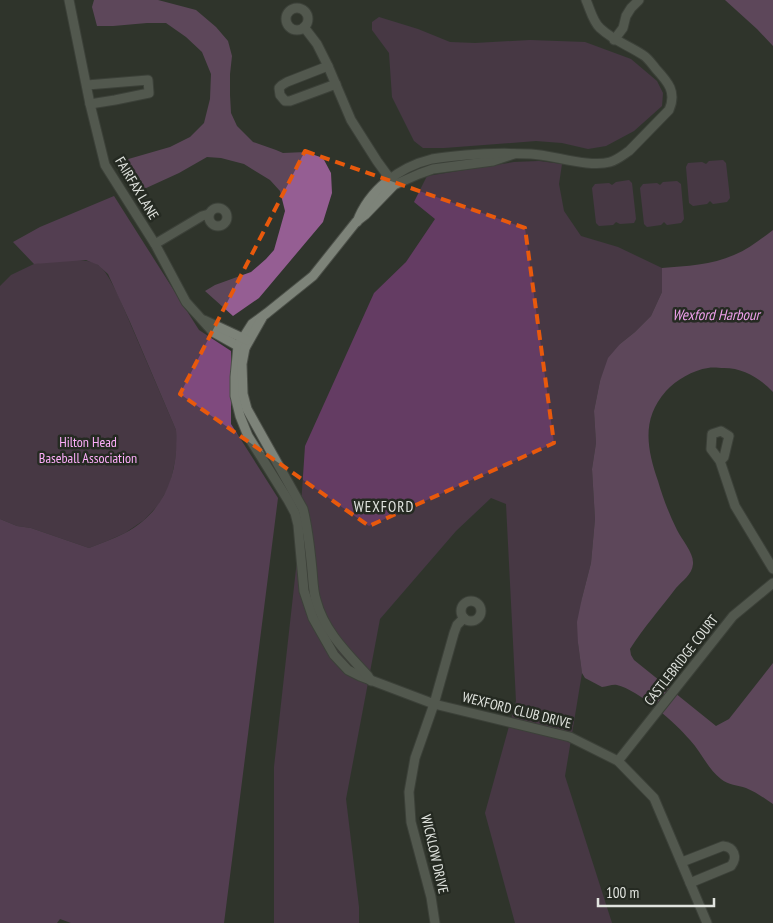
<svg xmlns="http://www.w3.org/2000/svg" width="773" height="923" viewBox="0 0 773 923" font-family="'PT Sans Narrow',sans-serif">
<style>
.green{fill:#643c63}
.forest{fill:#7f4a7e}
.water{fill:#955e93}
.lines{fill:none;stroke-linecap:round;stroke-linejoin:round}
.minor-casing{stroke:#4c5049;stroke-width:11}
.minor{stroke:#7d8379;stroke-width:9}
.marked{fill:none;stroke:#e8590c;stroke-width:4;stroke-dasharray:10 6;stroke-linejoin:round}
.labels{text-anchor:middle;stroke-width:5;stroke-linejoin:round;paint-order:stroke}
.street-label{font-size:14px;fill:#e1e4df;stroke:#252a22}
.park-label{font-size:14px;fill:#fdaefa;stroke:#252a22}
.water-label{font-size:15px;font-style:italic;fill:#eea0eb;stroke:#252a22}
.neighbourhood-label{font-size:15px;letter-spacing:1px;fill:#e1e4df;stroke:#252a22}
</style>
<rect width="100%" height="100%" fill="#2f342c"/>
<g class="green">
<polygon points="379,17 418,29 450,42 475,43 530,40 585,42 631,59 657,81 663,93 662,106 634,131 606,146 588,149 562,143 536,141 444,148 423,148 414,141 392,97 389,53 372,30 372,22"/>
<polygon points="723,160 726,163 730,198 727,202 713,204 710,201 707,204 693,206 689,203 686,167 688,163 702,162 706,164 709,161"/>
<polygon points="539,161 562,164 559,184 564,211 581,236 618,247 662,268 662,292 651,316 635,332 620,344 600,381 594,411 596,443 592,469 595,519 591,563 582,598 578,643 582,673 565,776 612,923 515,923 485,813 516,701 506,504 491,498 456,531 380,619 346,799 359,907 359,923 274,923 274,767 298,551 305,446 374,293 406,262 435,219 414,202 427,176 514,162"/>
<polygon points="629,180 632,183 636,219 634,223 620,224 616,222 613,225 599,226 596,223 592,188 595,184 609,183 612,185 616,182"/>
<polygon points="677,181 681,184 684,219 681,223 667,225 664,222 661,225 647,227 644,224 640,188 643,184 657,183 660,185 663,182"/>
<path d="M59,260c39,0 41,-1 59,35l58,135 1,13 -2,18 -5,23 -11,20 -15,16 -19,13 -18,8 -18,7 -58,-20 -14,-2 -17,-7v-233l11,-11 23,-11z"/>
</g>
<path class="forest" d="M114,196l85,134 32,21v73l47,74 -54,425h-153l-11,-4 -3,4h-57v-404l17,7 14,2 58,20c12,-5 24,-9 36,-15 40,-21 54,-60 51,-103l-46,-108 -22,-48 -10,-9 -12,-5 -52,4 -21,-22 27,-15z"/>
<g class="water">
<polygon points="94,0 158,0 196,10 216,27 228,41 232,56 230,74 230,95 231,113 237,126 253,142 276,150 283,153 306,152 323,158 331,173 332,193 323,222 259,298 233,316 205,291 215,285 251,272 266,259 274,250 285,211 280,191 270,180 244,164 221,158 207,157 179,173 144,189 133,185 126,173 125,160 170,147 190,137 204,123 210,99 211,74 202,52 186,37 166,23 147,23 113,26 97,26 92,7"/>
<polygon points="725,0 773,0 773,46 757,29"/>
<path d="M773,230v162c-13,-14 -30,-24 -49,-24 -5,0 -11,-1 -16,0 -15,2 -32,12 -42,23 -25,28 -19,58 -8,90 5,17 11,33 19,49 5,10 17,23 16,34 -1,11 -11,17 -17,24 -15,20 -33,40 -46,61l1,6 3,5 82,66 13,-7 44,-56v141c-9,-6 -17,-12 -27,-16 -8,-3 -18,-3 -25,-9 -13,-10 -20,-27 -31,-39 -14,-17 -52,-50 -73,-55 -5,-1 -10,2 -15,2l-17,-9 -3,-5 -4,-30 -1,-21 5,-24 9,-35 4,-44 -3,-50 4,-26 -2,-32 6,-30 8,-23 12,-14 15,-12 16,-16 11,-24v-24c24,-2 50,-3 72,-13 15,-6 27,-16 39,-25z"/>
</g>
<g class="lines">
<defs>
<g id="minor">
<polyline points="69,0 90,104 105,165 155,244 186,302 213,332 238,346 245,348"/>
<circle cx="297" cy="19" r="11"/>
<polyline points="304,27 317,44 328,66 351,120 377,161 393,183"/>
<polyline points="614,40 623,28 626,16 631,8 639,0"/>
<polyline points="328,66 287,82 282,85 279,88 280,95 285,101 290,101 336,84"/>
<polyline points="87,85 148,80 149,93 115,100 90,104"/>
<polyline points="514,154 493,161 433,169 419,174 394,185 365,215 356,222 313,276 267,313 252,324 238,346 235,377 235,396 240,416 248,436 288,500 295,513 298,525 304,591 313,618 334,655 348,670 360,676 434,704 570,737 618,761 654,798 707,923"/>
<circle cx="218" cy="217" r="9"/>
<path d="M357,222c12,-32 42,-55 75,-63 12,-2 23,-3 34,-4 22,-2 43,-2 65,-1 22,1 58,14 79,8 7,-2 13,-7 19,-11l40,-41c8,-18 -1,-28 -13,-41 -4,-5 -8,-11 -13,-14 -15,-10 -29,-14 -43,-27 -7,-6 -10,-19 -14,-28"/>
<polyline points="155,244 202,216 209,214"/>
<path d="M262,318l-17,30 -3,16 1,30 4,15 56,100c5,20 7,40 9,61 1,10 1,21 4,30 8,31 31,53 52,76l3,5"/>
<polyline points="204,320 247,340"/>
<polyline points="720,461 724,457 729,436 721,431 712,434 711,449 720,461 735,506 773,569"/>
<circle cx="471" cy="611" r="10"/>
<polyline points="618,761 733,616 773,583"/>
<path d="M682,862l41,-16c11,1 15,11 8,20l-41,17"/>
<polyline points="435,923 431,897 411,822 409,792 415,758 434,704 454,633 457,625 464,618"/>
</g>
</defs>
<use href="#minor" class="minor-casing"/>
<use href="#minor" class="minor"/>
</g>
<path d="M0 0H773V923H0ZM305,151l220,77 29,215 -185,83 -189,-132z" fill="#2f342c" fill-opacity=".55" fill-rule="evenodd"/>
<path class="marked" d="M305,151l220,77 29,215 -185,83 -189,-132z"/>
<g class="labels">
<g class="street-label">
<text transform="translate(137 188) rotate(59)" y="5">FAIRFAX LANE</text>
<text transform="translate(681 660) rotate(-52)" y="5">CASTLEBRIDGE COURT</text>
<text transform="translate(517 710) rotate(14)" y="5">WEXFORD CLUB DRIVE</text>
<text transform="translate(435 854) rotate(77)" y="5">WICKLOW DRIVE</text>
</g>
<g class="park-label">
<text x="88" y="447">Hilton Head<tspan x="88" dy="16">Baseball Association</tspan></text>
</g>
<g class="water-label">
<text x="716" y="320">Wexford Harbour</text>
</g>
<g class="neighbourhood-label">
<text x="384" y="512">WEXFORD</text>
</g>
</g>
<path d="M598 898v8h116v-8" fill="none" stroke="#e1e4df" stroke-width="2.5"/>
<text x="606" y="898" font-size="15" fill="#e1e4df" stroke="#252a22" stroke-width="4" paint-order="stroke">100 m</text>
</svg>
